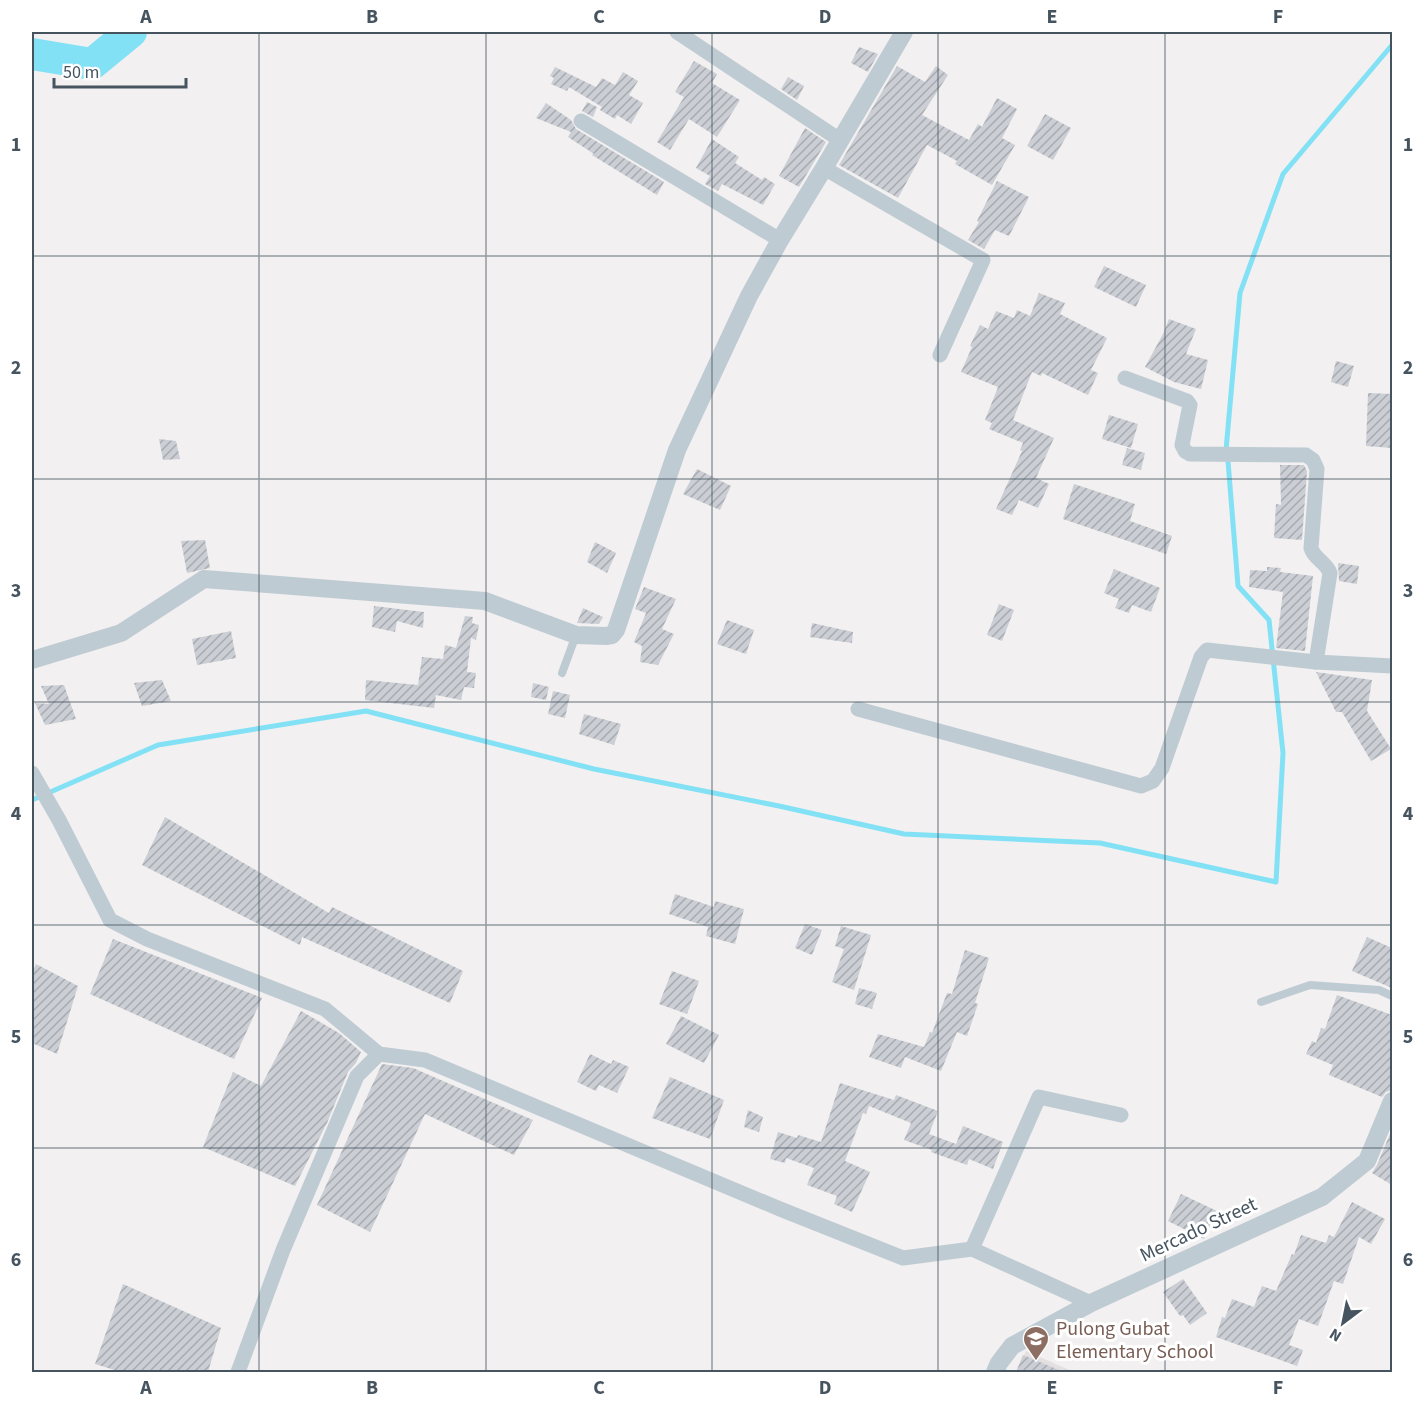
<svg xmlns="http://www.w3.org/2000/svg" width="1424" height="1404" viewBox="0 0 1424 1404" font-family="'Source Sans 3',sans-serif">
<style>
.education{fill:#e4e0e2}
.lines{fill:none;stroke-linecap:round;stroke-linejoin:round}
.stream{stroke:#83e1f5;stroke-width:5}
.river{stroke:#83e1f5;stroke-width:32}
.building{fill:url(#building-hatch)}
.service{stroke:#bfcbd3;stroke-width:8}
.minor{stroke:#bfcbd3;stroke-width:15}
.tertiary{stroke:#bfcbd3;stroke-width:18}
.grid{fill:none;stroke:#46545f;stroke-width:1.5;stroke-opacity:0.55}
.labels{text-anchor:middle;stroke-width:6;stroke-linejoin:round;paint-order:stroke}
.street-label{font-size:20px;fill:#46545f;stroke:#fff}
.education-label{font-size:20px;fill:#785e54;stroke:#fff;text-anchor:start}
.neatline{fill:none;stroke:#46545f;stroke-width:2}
.grid-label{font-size:20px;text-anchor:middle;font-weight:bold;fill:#46545f}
</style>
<defs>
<pattern id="building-hatch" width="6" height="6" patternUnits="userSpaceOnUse" patternTransform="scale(1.5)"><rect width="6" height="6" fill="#cbcfd5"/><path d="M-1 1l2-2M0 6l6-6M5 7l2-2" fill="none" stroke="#a7abb0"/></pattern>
</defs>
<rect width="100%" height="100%" fill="#f2f0f0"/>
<polygon class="education" points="1026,1351 1074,1372 1017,1372"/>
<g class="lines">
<g class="stream">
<polyline points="1226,450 1240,293 1283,174 1392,45"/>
<polyline points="32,800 158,745 366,711 594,769 779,806 904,834 1100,843 1276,882 1283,753 1269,620 1238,586 1228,461"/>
</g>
<polyline class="river" points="32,54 92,64 131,32"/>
</g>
<g class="building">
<polygon points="859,47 878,54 868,72 851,63"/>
<polygon points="694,61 717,74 712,83 740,100 717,137 689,119 670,150 657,142 684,97 675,92"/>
<polygon points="897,66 925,82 936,66 948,75 922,115 969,140 978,124 982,127 997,98 1017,109 1002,138 1015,145 992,185 955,164 957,161 927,145 898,198 839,165"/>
<polygon points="555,67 596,87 602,78 615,85 623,72 638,81 629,95 643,103 631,124 617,115 615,119 600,110 602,107 569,87 567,91 551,84 554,78 550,76"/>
<polygon points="788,77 804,86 797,100 781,89"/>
<polygon points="587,102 597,107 593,117 582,111"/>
<polygon points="546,103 571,120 576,129 664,182 657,195 592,155 594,154 568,137 571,132 536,118"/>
<polygon points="1045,114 1071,128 1053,160 1027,146"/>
<polygon points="805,128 826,142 799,187 779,176"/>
<polygon points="712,139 739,157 735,163 762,180 764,177 775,184 763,205 722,184 718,191 705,184 710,176 696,168"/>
<polygon points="997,181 1029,197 1009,236 995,230 984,249 968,240 979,222 977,221"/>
<polygon points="1104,266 1146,285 1136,307 1094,287"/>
<polygon points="1039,293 1065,303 1060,314 1107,338 1091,370 1098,373 1088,395 1042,373 1041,376 1032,372 1013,420 1054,438 1036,478 1049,484 1038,508 1019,500 1012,515 996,509 1022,451 1020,450 1023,443 989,429 992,423 985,420 998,387 961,372 972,347 970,346 980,325 988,329 996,311 1014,318 1017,310 1030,316"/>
<polygon points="1169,319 1196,329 1186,354 1208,360 1201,389 1174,382 1145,367 1163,334"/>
<polygon points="1336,361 1354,366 1348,387 1331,382"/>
<polygon points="1368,393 1392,394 1390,428 1392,428 1392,448 1366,446"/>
<polygon points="1109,415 1138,424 1131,448 1102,439"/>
<polygon points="159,439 176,441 180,459 163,460"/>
<polygon points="1127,448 1145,453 1141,470 1122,465"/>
<polygon points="1280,465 1304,465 1307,471 1302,540 1274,538 1276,504 1281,505"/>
<polygon points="697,469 731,486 720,510 683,494"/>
<polygon points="1074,484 1135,504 1130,521 1172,536 1166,554 1063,519"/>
<polygon points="205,540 210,568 187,573 181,541"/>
<polygon points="595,542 616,553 607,573 587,562"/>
<polygon points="1338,563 1359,566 1357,584 1339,581"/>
<polygon points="1267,567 1281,568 1280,572 1313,576 1305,651 1276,648 1283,592 1249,587 1250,570 1267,571"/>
<polygon points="1114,569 1160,588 1151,612 1132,605 1129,613 1115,608 1119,599 1104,593"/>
<polygon points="644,587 676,599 662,629 674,634 658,665 640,662 642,646 634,642 646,613 635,609"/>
<polygon points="999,604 1014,610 1002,641 987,635"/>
<polygon points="374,606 424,612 423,628 397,621 395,632 372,627"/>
<polygon points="583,608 603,617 599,624 577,623"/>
<polygon points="465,616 473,617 472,623 479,625 476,640 471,638 467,672 476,673 474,688 464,687 461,700 436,695 434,708 365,700 366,680 418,685 422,657 443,659 445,645 456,648"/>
<polygon points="727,620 754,630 746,654 717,644"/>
<polygon points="812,623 853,632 852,643 810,637"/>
<polygon points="231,631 236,658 197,665 192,639"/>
<polygon points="1316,672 1372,680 1367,711 1391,749 1371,761 1342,712 1336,712"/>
<polygon points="162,680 171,701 142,706 134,683"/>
<polygon points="533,683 549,687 546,700 531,697"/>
<polygon points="64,685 76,719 45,725 35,703 49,704 41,686"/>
<polygon points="553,691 570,695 565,718 548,714"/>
<polygon points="584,714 621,724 614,745 579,734"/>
<polygon points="165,817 329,913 332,907 463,971 450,1003 302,937 300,945 142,865"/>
<polygon points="675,894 714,907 715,901 744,909 735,944 706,936 708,927 669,914"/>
<polygon points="805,924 822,930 812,955 795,948"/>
<polygon points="841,926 871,935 854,990 832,982 844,949 835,946"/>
<polygon points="1367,937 1392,948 1392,988 1352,971"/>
<polygon points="113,939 262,998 234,1059 90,994"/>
<polygon points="965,950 989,958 975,1003 978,1004 967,1036 957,1032 941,1071 905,1057 901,1068 869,1057 878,1034 924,1047 930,1032 932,1033 947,993 952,994"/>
<polygon points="36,964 78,986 57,1054 32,1043 32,973"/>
<polygon points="672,971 699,981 687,1014 659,1004"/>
<polygon points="859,988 877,993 872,1009 855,1004"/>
<polygon points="1337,995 1392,1015 1392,1090 1386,1092 1382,1097 1329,1075 1333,1065 1306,1054 1312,1041 1316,1043 1321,1028 1325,1029"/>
<polygon points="301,1011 339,1033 361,1052 356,1063 348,1072 327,1123 295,1186 203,1147 233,1072 261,1086"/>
<polygon points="681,1016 719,1035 704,1063 666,1044"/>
<polygon points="590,1054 611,1064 613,1060 629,1067 617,1093 599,1085 596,1091 577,1082"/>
<polygon points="382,1064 413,1068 533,1120 514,1155 425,1114 370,1232 317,1205"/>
<polygon points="670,1077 724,1100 710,1139 652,1118"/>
<polygon points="840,1083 894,1100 896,1095 938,1111 929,1134 956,1144 963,1126 1003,1142 993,1169 969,1159 967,1165 931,1152 932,1150 904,1140 911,1123 869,1106 866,1114 863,1113 845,1161 870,1172 852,1212 834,1204 837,1196 807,1185 814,1168 786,1158 785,1163 770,1159 778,1132 797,1138 798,1135 821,1142"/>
<polygon points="748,1110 763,1117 759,1132 744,1127"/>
<polygon points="1392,1129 1392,1185 1372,1173 1377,1165"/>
<polygon points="1181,1194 1217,1211 1204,1239 1168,1221"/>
<polygon points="1352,1202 1385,1219 1371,1244 1359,1237 1343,1284 1334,1281 1318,1326 1299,1319 1289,1345 1303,1350 1297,1366 1216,1337 1222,1317 1225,1318 1232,1299 1254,1307 1262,1286 1276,1291 1292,1254 1294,1255 1301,1235 1326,1243 1329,1235 1334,1237"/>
<polygon points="1183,1279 1207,1313 1190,1325 1183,1315 1180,1316 1163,1292"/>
<polygon points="123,1284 221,1328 208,1372 121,1372 95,1364"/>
<polygon points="1023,1355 1064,1372 1016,1372"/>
</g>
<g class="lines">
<g class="service">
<polyline points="562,673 576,635"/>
<polyline points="1261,1002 1310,985 1379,990 1392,996"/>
</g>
<g class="minor">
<polyline points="677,32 840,140"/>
<polyline points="581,121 780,240"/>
<polyline points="824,168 983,260 940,355"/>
<path d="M1125,378l62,23 3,4 -8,40 3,6 5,3 116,1 7,5 4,9 -6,79c3,11 15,14 19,25l-14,89"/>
<polyline points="858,709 1141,786 1153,781 1162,768 1201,657 1207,650 1316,662 1392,666"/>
<polyline points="32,773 59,820 110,920 147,939 325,1009 379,1054 425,1060 780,1209 903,1258 972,1249 1091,1303"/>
<polyline points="972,1249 1039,1097 1121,1115"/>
<polyline points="238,1372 283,1250 357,1076 379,1054"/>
</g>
<g class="tertiary">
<polyline points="32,660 121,633 204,579 485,601 576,635 606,636 612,635 616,630 677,450 749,296 780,240 824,168 904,32"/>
<polyline points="995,1372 999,1363 1012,1346 1091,1303 1322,1197 1367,1161 1392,1101"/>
</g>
</g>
<path class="grid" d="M259,32v1340M486,32v1340M712,32v1340M938,32v1340M1165,32v1340M32,256h1360M32,479h1360M32,702h1360M32,925h1360M32,1148h1360"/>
<defs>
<symbol id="school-pin" viewBox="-11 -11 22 30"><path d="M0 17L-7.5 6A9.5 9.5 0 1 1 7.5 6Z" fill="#8d6e63" stroke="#fff"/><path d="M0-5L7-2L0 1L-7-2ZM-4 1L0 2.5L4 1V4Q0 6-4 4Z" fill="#fff"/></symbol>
</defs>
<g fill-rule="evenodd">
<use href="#school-pin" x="1021" y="1324" width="30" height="40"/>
</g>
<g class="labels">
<g class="street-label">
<text transform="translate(1198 1229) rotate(-25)" y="7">Mercado Street</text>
</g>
<g class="education-label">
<text x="1056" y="1335">Pulong Gubat<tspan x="1056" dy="23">Elementary School</tspan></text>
</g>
</g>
<rect width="1424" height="1404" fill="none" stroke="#ffffff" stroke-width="66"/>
<g transform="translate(1343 1323) rotate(212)" stroke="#ffffff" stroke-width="4.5" paint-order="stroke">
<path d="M0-4.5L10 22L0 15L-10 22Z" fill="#46545f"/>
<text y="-9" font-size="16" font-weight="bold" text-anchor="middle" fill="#46545f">N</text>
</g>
<path d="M54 78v9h132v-9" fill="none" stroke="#46545f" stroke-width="3"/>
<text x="63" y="78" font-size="18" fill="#46545f" stroke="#ffffff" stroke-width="4.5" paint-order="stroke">50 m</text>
<rect x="33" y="33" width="1358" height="1338" class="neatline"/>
<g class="grid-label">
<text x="146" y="23">A</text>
<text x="372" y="23">B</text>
<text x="599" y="23">C</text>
<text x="825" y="23">D</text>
<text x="1052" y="23">E</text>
<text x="1278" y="23">F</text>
<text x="16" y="151">1</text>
<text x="1408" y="151">1</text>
<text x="16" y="374">2</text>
<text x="1408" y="374">2</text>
<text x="16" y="597">3</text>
<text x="1408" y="597">3</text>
<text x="16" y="820">4</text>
<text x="1408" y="820">4</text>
<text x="16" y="1043">5</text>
<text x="1408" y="1043">5</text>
<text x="16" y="1266">6</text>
<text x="1408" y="1266">6</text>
<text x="146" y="1394">A</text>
<text x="372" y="1394">B</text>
<text x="599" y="1394">C</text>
<text x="825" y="1394">D</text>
<text x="1052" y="1394">E</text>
<text x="1278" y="1394">F</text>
</g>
</svg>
